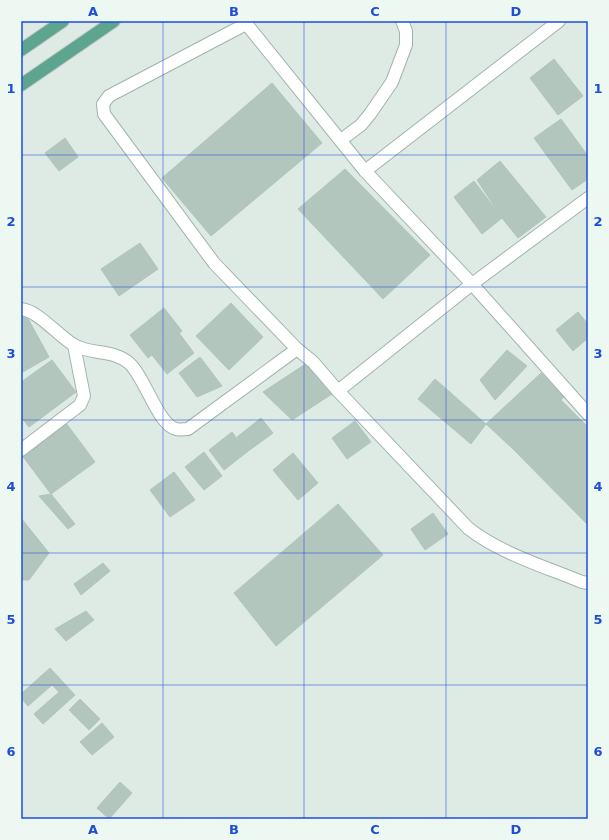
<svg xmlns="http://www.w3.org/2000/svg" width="609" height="840" viewBox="0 0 609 840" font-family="'DejaVu Sans',sans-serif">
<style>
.building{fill:#b3c6bd;stroke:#b0c5bb}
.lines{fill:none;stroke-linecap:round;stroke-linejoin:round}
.street-casing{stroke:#a1b3ac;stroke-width:14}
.primary-casing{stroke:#c0c8c6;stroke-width:14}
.street{stroke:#fff;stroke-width:12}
.primary{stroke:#5ea58f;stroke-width:12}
.grid{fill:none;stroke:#1d4ed8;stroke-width:1;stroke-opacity:0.55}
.neatline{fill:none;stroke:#1d4ed8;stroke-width:1.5}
.grid-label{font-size:13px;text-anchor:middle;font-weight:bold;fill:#1d4ed8}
</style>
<rect width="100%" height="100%" fill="#deebe5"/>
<g class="building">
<polygon points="554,59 583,96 558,115 530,78"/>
<polygon points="272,83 322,143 211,236 162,178"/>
<polygon points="561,119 588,156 588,179 572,190 534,138"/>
<polygon points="65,138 78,157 59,171 45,153"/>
<polygon points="500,161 546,217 518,238 502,218 477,180"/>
<polygon points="345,169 430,255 383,299 298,209"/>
<polygon points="474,181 502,218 482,234 454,197"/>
<polygon points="140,243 158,269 119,296 101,269"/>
<polygon points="231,303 263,337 229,370 196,336"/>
<polygon points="164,308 182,331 148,358 130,335"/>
<polygon points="578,312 588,324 588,338 573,351 556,330"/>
<polygon points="26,315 49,357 21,373 21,318"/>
<polygon points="179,333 194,353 167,374 152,355"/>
<polygon points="507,350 527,366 495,400 480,380"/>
<polygon points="200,357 222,386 197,397 179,373"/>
<polygon points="52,360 76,392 29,427 21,417 21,382"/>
<polygon points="310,361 332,394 292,420 263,392"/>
<polygon points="541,373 564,397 512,448 486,424"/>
<polygon points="435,379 486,424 471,444 418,399"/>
<polygon points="561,400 588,427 588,525 512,448"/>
<polygon points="261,418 273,433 247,452 237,437"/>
<polygon points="63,419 95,462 51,494 21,454"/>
<polygon points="355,421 371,442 347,459 332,438"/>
<polygon points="232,432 247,452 224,470 209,450"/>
<polygon points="204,452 222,476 204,490 185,467"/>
<polygon points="293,453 318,483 298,500 273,470"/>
<polygon points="174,472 195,500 170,517 150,490"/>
<polygon points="51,494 75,524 68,529 39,496"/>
<polygon points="338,504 383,555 276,646 234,593"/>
<polygon points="433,513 448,534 425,550 411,529"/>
<polygon points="21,518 49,553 29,580 21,580"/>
<polygon points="103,563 110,571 81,595 74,584"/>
<polygon points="86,611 94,620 66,641 55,629"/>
<polygon points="50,668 75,695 43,724 34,714 59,692 52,685 28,706 21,698 21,694"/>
<polygon points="80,699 100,719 89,730 69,710"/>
<polygon points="102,723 114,737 92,755 80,742"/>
<polygon points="120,782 132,793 109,819 97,808"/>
</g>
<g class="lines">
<defs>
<g id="street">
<polyline points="244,21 365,171 472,284 588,414"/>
<path d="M246,24l-137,72 -6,8 1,10 110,149 83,86 16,13 25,29 130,137c31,25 78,39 114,54l6,1"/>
<polyline points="341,140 361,125 370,114 392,82 406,45 406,31 402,21"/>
<polyline points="365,171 559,21"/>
<path d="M21,309c18,2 37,27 53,36 17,10 39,4 55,18 16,14 29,62 47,66 3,1 8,0 12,0l109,-80"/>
<polyline points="338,391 472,284 588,198"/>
<polyline points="21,450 80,405 84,396 74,345"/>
</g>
<g id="primary">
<polyline points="21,50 63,21"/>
<polyline points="21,85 114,21"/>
</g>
</defs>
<use href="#street" class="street-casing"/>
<use href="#primary" class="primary-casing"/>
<use href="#street" class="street"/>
<use href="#primary" class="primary"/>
</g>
<path class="grid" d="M163,21v798M304,21v798M446,21v798M21,155h567M21,287h567M21,420h567M21,553h567M21,685h567"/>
<rect width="609" height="840" fill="none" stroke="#eef8f3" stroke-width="44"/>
<rect x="22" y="22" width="565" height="796" class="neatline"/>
<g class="grid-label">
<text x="93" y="16">A</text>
<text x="234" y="16">B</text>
<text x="375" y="16">C</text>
<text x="516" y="16">D</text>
<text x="11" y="93">1</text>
<text x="598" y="93">1</text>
<text x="11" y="226">2</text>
<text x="598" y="226">2</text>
<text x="11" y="358">3</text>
<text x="598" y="358">3</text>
<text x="11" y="491">4</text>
<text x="598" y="491">4</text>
<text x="11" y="624">5</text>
<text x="598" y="624">5</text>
<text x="11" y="756">6</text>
<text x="598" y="756">6</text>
<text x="93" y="834">A</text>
<text x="234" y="834">B</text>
<text x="375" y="834">C</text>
<text x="516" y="834">D</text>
</g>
</svg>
